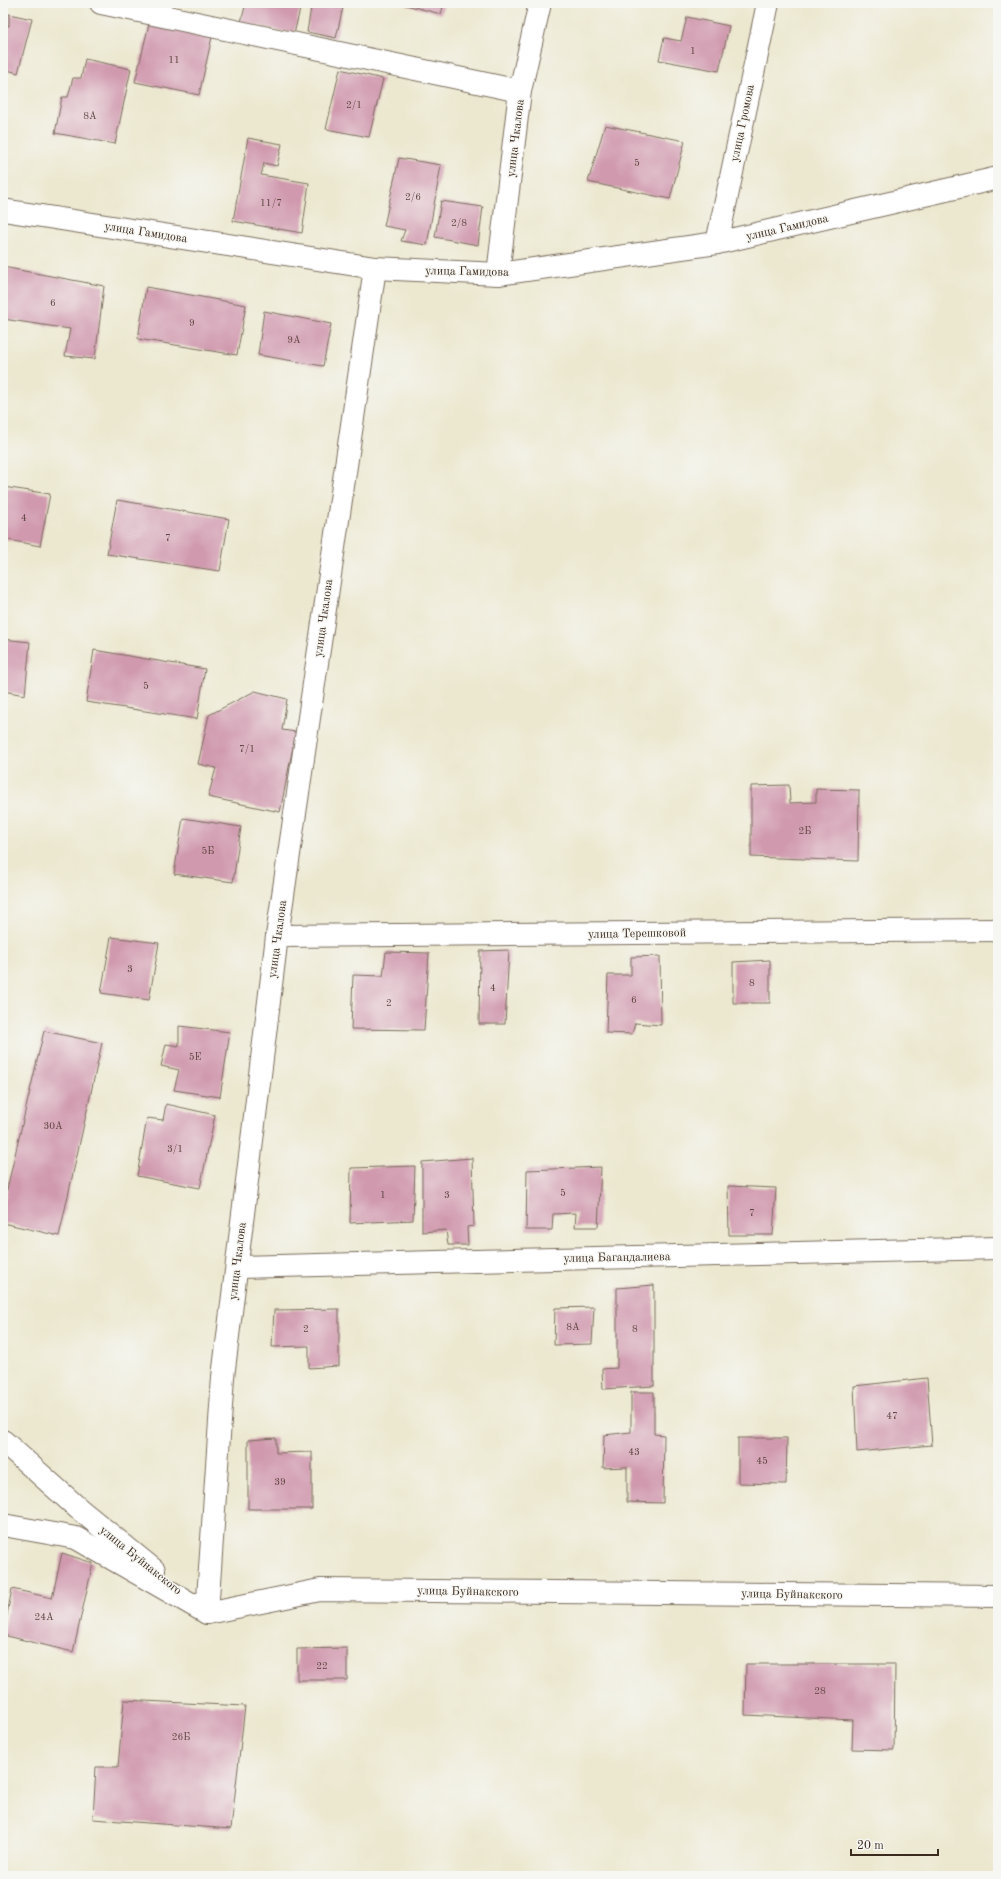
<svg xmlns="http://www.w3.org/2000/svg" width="1001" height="1879" viewBox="0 0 1001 1879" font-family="'Old Standard TT',serif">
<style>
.building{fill:#d099ae}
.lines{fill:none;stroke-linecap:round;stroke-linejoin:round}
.street-casing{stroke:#796c5c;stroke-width:24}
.street{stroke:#fff;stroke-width:22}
.labels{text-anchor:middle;stroke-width:3;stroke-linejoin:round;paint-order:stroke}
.number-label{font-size:10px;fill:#604642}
.street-label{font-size:12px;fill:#3b2a1e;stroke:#f6f6f2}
</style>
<rect width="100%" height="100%" fill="#f6f6f2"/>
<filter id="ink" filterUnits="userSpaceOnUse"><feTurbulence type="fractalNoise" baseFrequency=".025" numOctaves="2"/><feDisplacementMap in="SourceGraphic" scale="8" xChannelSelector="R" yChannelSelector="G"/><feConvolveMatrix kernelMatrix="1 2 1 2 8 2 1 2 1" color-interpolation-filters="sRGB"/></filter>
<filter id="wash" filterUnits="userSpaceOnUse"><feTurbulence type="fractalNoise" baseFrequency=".012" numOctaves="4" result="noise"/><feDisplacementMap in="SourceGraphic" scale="16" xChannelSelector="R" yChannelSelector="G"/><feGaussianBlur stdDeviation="0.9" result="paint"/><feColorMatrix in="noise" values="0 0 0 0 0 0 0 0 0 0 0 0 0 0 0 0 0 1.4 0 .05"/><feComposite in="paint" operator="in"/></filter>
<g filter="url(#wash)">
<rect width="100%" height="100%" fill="#ece8d0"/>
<g id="blocks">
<g class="building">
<polygon points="246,3 344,3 336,38 307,32 311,8 301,5 294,34 241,22"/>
<polygon points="398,3 444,3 441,14"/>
<polygon points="9,14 32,19 18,73 3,69 3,25 9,26"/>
<polygon points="687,17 729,26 719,71 659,60 664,38 681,41"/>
<polygon points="149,24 212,37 199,95 135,82"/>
<polygon points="85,59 131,69 115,144 55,133 62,97 68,97 73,78 81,78"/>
<polygon points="340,69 383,79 369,137 326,129"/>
<polygon points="605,125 685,141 670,199 588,182"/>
<polygon points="248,138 282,144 277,166 264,163 261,175 309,183 302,233 233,221"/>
<polygon points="399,158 441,165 427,245 401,241 405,230 384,226"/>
<polygon points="441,201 483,207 478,245 435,237"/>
<polygon points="3,267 104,286 95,359 65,356 70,329 3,319"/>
<polygon points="146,287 246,305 237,355 138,339"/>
<polygon points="264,311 331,324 323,366 258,355"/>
<polygon points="3,487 50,494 40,546 3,539"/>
<polygon points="117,500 229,519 220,571 107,554"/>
<polygon points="3,639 30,642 25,695 3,691"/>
<polygon points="94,650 205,669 197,719 86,702"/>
<polygon points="255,691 287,699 282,730 296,732 280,812 208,797 216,768 198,764 209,715"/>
<polygon points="789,785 790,803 816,802 816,789 859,790 858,861 751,857 751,786"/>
<polygon points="183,818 241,827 233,882 174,874"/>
<polygon points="111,937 159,943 149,1000 101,993"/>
<polygon points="509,950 505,1024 479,1024 480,951"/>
<polygon points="386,952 429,953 424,1030 351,1029 353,975 383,976"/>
<polygon points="660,956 661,1025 635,1023 632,1034 606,1033 608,975 631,975 631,957"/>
<polygon points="770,960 770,1003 733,1003 733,962"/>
<polygon points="179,1026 230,1032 220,1097 174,1090 179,1070 161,1066 166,1044 179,1046"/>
<polygon points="44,1031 102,1043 59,1236 3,1223 3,1206"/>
<polygon points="166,1104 215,1115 200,1188 137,1176 147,1118 163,1120"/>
<polygon points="472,1158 474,1226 467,1227 468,1245 448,1245 446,1230 422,1232 422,1162"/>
<polygon points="415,1166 413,1220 350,1223 351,1168"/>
<polygon points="601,1167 598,1227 575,1227 576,1213 553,1214 552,1230 526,1230 527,1170"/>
<polygon points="728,1186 776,1188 773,1235 729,1235"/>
<polygon points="654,1285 654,1386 603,1389 602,1369 617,1368 617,1288"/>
<polygon points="594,1307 592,1344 554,1345 555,1308"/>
<polygon points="339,1309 339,1366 309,1368 309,1346 272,1347 274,1310"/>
<polygon points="927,1378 932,1445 857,1452 854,1386"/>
<polygon points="631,1392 654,1392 654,1434 664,1435 663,1503 627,1502 627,1467 603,1468 604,1435 631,1432"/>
<polygon points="276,1438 276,1453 312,1452 312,1509 248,1509 248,1440"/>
<polygon points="738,1438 787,1438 786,1484 738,1483"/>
<polygon points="62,1553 93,1563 73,1652 3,1635 12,1589 52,1598"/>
<polygon points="347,1648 347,1680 297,1680 297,1649"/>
<polygon points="746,1664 895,1664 894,1750 852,1749 853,1720 745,1715"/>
<polygon points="124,1700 245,1706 231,1829 93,1819 96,1767 118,1767"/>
</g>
</g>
</g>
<g filter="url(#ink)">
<use href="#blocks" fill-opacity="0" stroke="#796c5c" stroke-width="1"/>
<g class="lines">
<defs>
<g id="street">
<polyline points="101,3 520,91"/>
<polyline points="3,210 375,268 498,274 717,243 998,178"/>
<polyline points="717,243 768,3"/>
<polyline points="498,274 520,91 540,3"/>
<polyline points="277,936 998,930"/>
<polyline points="237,1267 998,1248"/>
<polyline points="3,1441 79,1509 154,1570"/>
<polyline points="3,1525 76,1538 207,1613 223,1377 277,936 375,268"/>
<polyline points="197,1604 207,1613 320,1590 998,1596"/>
</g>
</defs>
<use href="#street" class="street-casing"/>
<use href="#street" class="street"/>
</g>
</g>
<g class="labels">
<g class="number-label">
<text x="693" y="54">1</text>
<text x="174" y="63">11</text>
<text x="354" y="108">2/1</text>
<text x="90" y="119">8А</text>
<text x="637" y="166">5</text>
<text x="413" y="200">2/6</text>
<text x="271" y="206">11/7</text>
<text x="459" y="226">2/8</text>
<text x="53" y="306">6</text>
<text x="192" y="326">9</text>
<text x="294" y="343">9А</text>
<text x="24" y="521">4</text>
<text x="168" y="541">7</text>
<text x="146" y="689">5</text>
<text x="247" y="752">7/1</text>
<text x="805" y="834">2Б</text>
<text x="208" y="854">5Б</text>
<text x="130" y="972">3</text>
<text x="752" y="986">8</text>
<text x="493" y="991">4</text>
<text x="634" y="1003">6</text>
<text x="389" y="1006">2</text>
<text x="195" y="1060">5Е</text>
<text x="53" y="1129">30А</text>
<text x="175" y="1152">3/1</text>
<text x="563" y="1196">5</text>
<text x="383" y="1198">1</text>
<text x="447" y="1198">3</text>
<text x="752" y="1216">7</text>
<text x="573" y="1330">8А</text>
<text x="306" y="1332">2</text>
<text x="635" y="1332">8</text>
<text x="892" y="1419">47</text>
<text x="634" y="1455">43</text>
<text x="762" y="1464">45</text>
<text x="280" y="1485">39</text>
<text x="44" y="1620">24А</text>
<text x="322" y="1669">22</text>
<text x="820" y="1694">28</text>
<text x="181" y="1740">26Б</text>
</g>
<g class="street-label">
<text transform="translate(742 123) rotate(-78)" y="4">улица Громова</text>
<text transform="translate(515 138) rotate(-83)" y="4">улица Чкалова</text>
<text transform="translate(787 227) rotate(-13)" y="4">улица Гамидова</text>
<text transform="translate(146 232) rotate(9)" y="4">улица Гамидова</text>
<text transform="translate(467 271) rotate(1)" y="4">улица Гамидова</text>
<text transform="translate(323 618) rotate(-82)" y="4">улица Чкалова</text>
<text transform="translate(637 933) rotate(-1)" y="4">улица Терешковой</text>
<text transform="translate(277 939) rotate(-82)" y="4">улица Чкалова</text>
<text transform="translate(617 1257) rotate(-1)" y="4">улица Багандалиева</text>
<text transform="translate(237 1261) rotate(-83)" y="4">улица Чкалова</text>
<text transform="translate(141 1560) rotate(39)" y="4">улица Буйнакского</text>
<text transform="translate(468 1591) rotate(1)" y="4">улица Буйнакского</text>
<text transform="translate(792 1594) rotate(1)" y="4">улица Буйнакского</text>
</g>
</g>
<rect width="1001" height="1879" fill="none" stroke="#f6f6f2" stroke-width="16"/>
<path d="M851 1849v6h87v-6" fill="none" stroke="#3b2a1e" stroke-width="2"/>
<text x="857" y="1849" font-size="12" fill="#3b2a1e" stroke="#f6f6f2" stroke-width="3" paint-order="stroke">20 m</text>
</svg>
